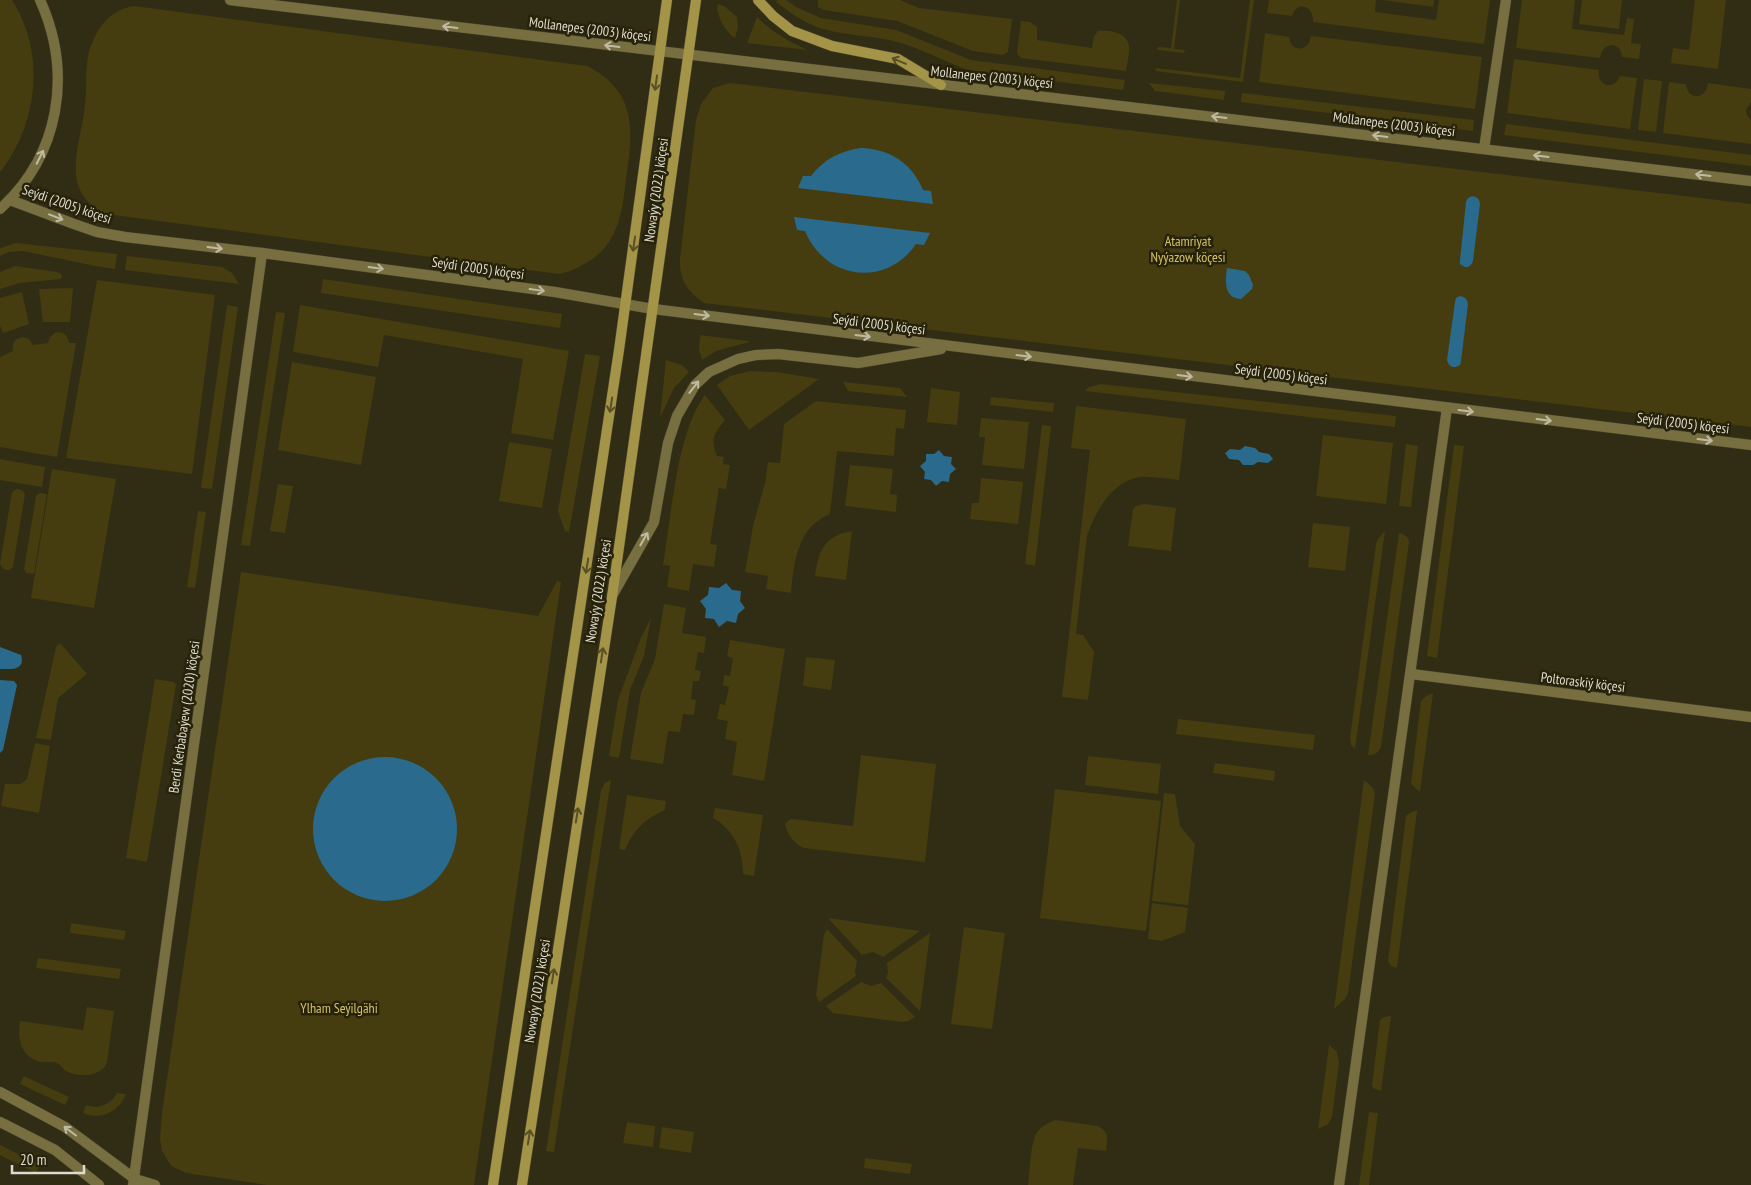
<svg xmlns="http://www.w3.org/2000/svg" width="1751" height="1185" viewBox="0 0 1751 1185" font-family="'PT Sans Narrow',sans-serif">
<style>
.green{fill:#453d0f}
.water{fill:#2a6a8c}
.lines{fill:none;stroke-linecap:round;stroke-linejoin:round}
.minor-casing{stroke:#4d4832;stroke-width:11}
.tertiary-casing{stroke:#4d4832;stroke-width:11}
.secondary-casing{stroke:#4d4832;stroke-width:11}
.minor{stroke:#786f41;stroke-width:10}
.tertiary{stroke:#786f41;stroke-width:10}
.secondary{stroke:#a39448;stroke-width:10}
.oneway{stroke:#bfbba3}
.oneway2{stroke:#595023}
.labels{text-anchor:middle;stroke-width:5;stroke-linejoin:round;paint-order:stroke}
.street-label{font-size:14px;fill:#dedbcd;stroke:#27220a}
.park-label{font-size:14px;fill:#d4c266;stroke:#27220a}
</style>
<rect width="100%" height="100%" fill="#312c14"/>
<g class="green">
<path d="M0,0h12c34,53 26,124 -12,172z"/>
<path d="M778,0h8l12,8 23,10 75,12 75,30 154,20 -2,10 -155,-20c-23,-8 -47,-22 -71,-28 -25,-7 -53,-6 -78,-14 -16,-6 -30,-16 -43,-26z"/>
<polygon points="818,0 900,0 919,8 1012,19 1008,52 1003,55 973,51 897,21 824,10 818,7"/>
<polygon points="1177,0 1180,0 1174,49 1185,50 1184,53 1157,50 1158,47 1171,48"/>
<polygon points="1250,0 1254,0 1243,82 1155,71 1156,68 1240,78"/>
<path d="M1269,0h107l-1,12 61,8 3,-20h51l-6,44 -171,-22c1,-16 -15,-22 -21,-6l-25,-3z"/>
<polygon points="1382,0 1434,0 1433,7"/>
<path d="M1522,0h53l-3,29 52,6 3,-17 7,1 -3,24 10,1 -2,15 -17,-2c-2,-17 -19,-15 -22,1l-84,-10z"/>
<polygon points="1582,0 1622,0 1619,29 1579,24"/>
<polygon points="1695,0 1726,0 1718,69 1671,63 1673,48 1689,50"/>
<path d="M718,4l6,2 13,11 1,10 -3,11c-10,-6 -16,-19 -18,-30z"/>
<path d="M134,6l453,60c51,26 46,65 39,113 -4,34 -8,68 -42,85 -8,5 -16,8 -25,10l-453,-60c-49,-23 -25,-69 -21,-109 2,-16 0,-33 3,-49 6,-25 20,-46 46,-50z"/>
<path d="M757,17c15,15 32,25 51,33l-61,-7z"/>
<path d="M1021,21l9,1 7,5v13l55,8 2,-12 4,-5c11,-1 29,1 31,15 1,7 -2,17 -3,25l-105,-13 -4,-5z"/>
<path d="M1265,33l24,4c2,16 20,15 22,-1l171,21 -7,52 -216,-27z"/>
<path d="M1514,59l85,11c-3,15 15,22 21,6l17,2 -7,51 -123,-16z"/>
<polygon points="1644,79 1662,81 1656,132 1638,130"/>
<path d="M1669,82l17,2c2,17 20,16 22,-1l43,6v13l-5,8 1,5 4,5v24l-88,-11z"/>
<path d="M730,83l1021,121v223l-1047,-124c-17,-12 -25,-23 -24,-44l16,-139 5,-16 12,-16z"/>
<polygon points="1149,83 1225,91 1224,100 1155,91"/>
<polygon points="1242,93 1474,120 1473,131 1241,102"/>
<polygon points="1506,124 1751,155 1751,166 1504,135"/>
<polygon points="16,243 117,254 115,269 95,266 23,251 8,252 0,256 0,248"/>
<polygon points="127,256 222,267 232,273 239,284 125,270"/>
<polygon points="15,266 57,272 60,273 62,276 61,279 20,283 0,289 0,272"/>
<polygon points="323,279 562,314 560,328 321,293"/>
<polygon points="97,280 215,295 192,474 66,458"/>
<polygon points="73,288 70,322 43,322 39,289"/>
<polygon points="22,292 29,324 3,333 0,326 0,298"/>
<polygon points="227,305 238,307 212,489 201,488"/>
<polygon points="300,305 569,351 553,440 511,433 523,359 384,335 378,367 293,352"/>
<polygon points="276,312 285,313 250,546 241,545"/>
<path d="M56,332c8,0 12,3 13,11h7l-19,114 -57,-10v-90l13,-6v-7c3,-7 9,-8 16,-5l4,6 15,-2 2,-6z"/>
<polygon points="700,335 748,341 749,342 716,351 702,360 699,350"/>
<polygon points="585,354 600,356 569,532 565,531 558,511"/>
<polygon points="666,360 682,365 689,372 674,388 660,418"/>
<polygon points="292,362 376,377 361,465 278,450"/>
<polygon points="750,371 777,372 819,379 749,430 717,385 730,376"/>
<polygon points="843,382 900,388 907,397 848,391"/>
<polygon points="1101,384 1396,416 1395,427 1085,391 1089,387"/>
<polygon points="931,388 960,392 957,425 927,422"/>
<path d="M705,395l20,25c-11,14 -15,19 -8,36l7,1 -1,7 7,1 -4,24 -7,-1 -9,56 7,1 -3,22 -21,-3 -4,27 -22,-4 3,-21 -7,-1c8,-47 14,-134 42,-170z"/>
<polygon points="991,397 1054,403 1053,412 990,405"/>
<path d="M816,401l90,9 -2,19 -8,-1 -2,28 -57,-5 -7,63c-33,13 -36,49 -39,79l-25,-4 2,-13 -23,-4 8,-46 12,-43 3,-21 12,1 4,-39z"/>
<path d="M1076,406l110,13 -7,61c-13,-1 -27,-4 -39,-3 -28,4 -45,35 -53,59l-11,98 7,1 11,17 -6,48 -26,-3 28,-247 -19,-2z"/>
<polygon points="981,418 1029,422 1024,469 982,465 985,437 979,437"/>
<polygon points="1042,425 1051,426 1035,566 1025,564"/>
<polygon points="1323,435 1393,443 1386,504 1316,496"/>
<polygon points="509,442 552,449 542,508 499,501"/>
<polygon points="1406,444 1418,446 1411,507 1399,506"/>
<polygon points="1454,445 1464,446 1437,658 1427,656"/>
<polygon points="0,459 45,467 42,487 0,480"/>
<polygon points="850,465 893,469 890,494 897,495 896,512 845,506"/>
<polygon points="52,469 116,479 94,608 31,598"/>
<polygon points="981,478 1023,482 1018,524 970,519 972,503 979,503"/>
<polygon points="278,484 293,486 285,533 270,531"/>
<polygon points="17,489 22,490 25,494 13,567 9,570 3,569 0,564 12,492"/>
<polygon points="40,493 47,494 34,574 26,573 24,569 36,496"/>
<polygon points="1144,504 1176,508 1171,551 1128,546 1133,509 1136,506"/>
<polygon points="198,511 206,512 195,588 187,587"/>
<polygon points="1313,523 1350,527 1345,571 1308,567"/>
<path d="M852,531l-6,49 -31,-4c3,-25 10,-41 37,-45z"/>
<polygon points="1385,531 1355,749 1351,745 1350,738 1376,544 1378,539"/>
<path d="M1399,533c5,1 9,3 10,9l-28,205c-3,5 -6,9 -13,8z"/>
<polygon points="241,572 538,616 557,581 561,582 474,1185 267,1185 186,1173 171,1166 162,1151 160,1139 162,1113"/>
<polygon points="664,604 686,608 682,633 706,637 704,653 698,652 695,670 701,671 699,681 693,681 691,699 696,700 694,715 683,714 680,732 668,731 663,764 630,759 641,693 655,659"/>
<polygon points="651,618 644,656 630,690 619,758 609,756 618,700 640,640"/>
<polygon points="730,640 785,649 764,781 732,775 737,742 725,739 728,721 717,719 720,704 725,705 729,687 723,685 724,675 730,676 733,658 727,656"/>
<polygon points="60,643 87,674 58,698 51,740 36,738 56,647"/>
<polygon points="806,657 835,660 831,690 803,686"/>
<polygon points="155,679 174,682 176,685 147,862 126,858"/>
<polygon points="1433,693 1420,792 1411,784 1421,701 1426,696"/>
<polygon points="1178,719 1315,735 1313,750 1176,734"/>
<polygon points="35,743 50,746 39,813 1,806 5,784 21,784 27,779"/>
<path d="M861,755l75,9 -11,98 -121,-14c-10,-4 -17,-14 -19,-24l4,-4 3,-1 61,7z"/>
<polygon points="1088,756 1161,764 1158,794 1085,785"/>
<polygon points="1215,763 1275,771 1274,781 1213,773"/>
<polygon points="611,780 554,1152 546,1151 601,790 605,783"/>
<polygon points="1364,780 1373,788 1375,794 1348,993 1345,999 1334,1009"/>
<polygon points="1055,789 1161,801 1146,931 1040,918"/>
<polygon points="1164,793 1175,794 1180,826 1195,844 1188,905 1152,901"/>
<path d="M627,795l39,6 -1,9c-20,9 -32,20 -40,40l-6,-1z"/>
<path d="M715,808l48,7 -9,61 -11,-2c0,-24 -9,-44 -30,-56z"/>
<polygon points="1415,811 1417,811 1397,968 1391,966 1388,961 1406,816 1411,812"/>
<polygon points="1152,903 1188,908 1185,932 1162,941 1148,939"/>
<polygon points="828,918 920,931 883,957 873,952 862,955"/>
<polygon points="71,923 126,931 124,940 70,933"/>
<polygon points="964,927 1005,933 992,1029 951,1024"/>
<polygon points="827,929 857,961 855,971 856,976 819,1002 816,995 824,935"/>
<polygon points="930,933 920,1011 886,978 888,973 887,963"/>
<polygon points="38,958 121,969 119,979 36,968"/>
<polygon points="861,982 871,986 881,983 915,1017 908,1021 902,1022 833,1013 826,1006"/>
<path d="M87,1007l27,4 -7,51c-5,15 -29,16 -41,9 -3,-2 -6,-7 -9,-8 -4,-2 -11,0 -16,-1 -20,-5 -24,-23 -21,-41l63,9z"/>
<polygon points="1391,1016 1381,1091 1373,1088 1372,1085 1380,1020 1384,1017"/>
<polygon points="1329,1045 1337,1052 1339,1063 1332,1117 1328,1124 1318,1129"/>
<polygon points="24,1076 69,1097 65,1105 20,1084"/>
<path d="M117,1093l9,1c-6,17 -25,27 -43,19l3,-8c13,5 25,-1 31,-12z"/>
<polygon points="1369,1112 1378,1113 1369,1185 1359,1185"/>
<path d="M1055,1120l43,6c11,6 10,13 8,25l-28,-3 -5,37h-45c2,-14 2,-44 10,-54 4,-6 11,-8 17,-11z"/>
<polygon points="627,1122 655,1126 653,1147 623,1143"/>
<polygon points="662,1127 694,1132 691,1153 659,1148"/>
<polygon points="0,1145 40,1165 36,1173 0,1155"/>
<polygon points="865,1158 912,1164 910,1174 864,1168"/>
</g>
<g class="water">
<path d="M861,148c29,1 51,15 62,42l8,1 2,13 -135,-16 5,-12h8c13,-17 29,-25 50,-28z"/>
<path d="M1472,196c5,1 7,2 8,8l-7,57c-3,7 -7,8 -13,3v-4l6,-58 2,-4z"/>
<path d="M794,217l136,16 -6,12 -8,-1c-30,44 -91,36 -111,-13l-8,-1z"/>
<path d="M1227,268l18,3 4,4 4,10 -1,4 -11,10c-17,-1 -16,-17 -14,-31z"/>
<path d="M1460,296c5,1 7,3 8,8l-7,57 -1,4c-7,4 -11,2 -13,-5l8,-58 1,-4z"/>
<polygon points="1245,446 1255,448 1259,452 1269,454 1273,459 1268,463 1258,462 1253,465 1243,465 1239,460 1229,459 1225,453 1230,449 1240,450"/>
<polygon points="939,450 944,456 952,457 951,464 956,469 950,474 949,482 942,481 936,486 931,480 924,479 925,472 920,466 926,461 926,454 934,454"/>
<polygon points="726,583 732,590 741,591 740,601 745,608 738,614 736,623 727,621 719,627 714,619 705,618 706,609 700,601 708,595 709,587 719,588"/>
<path d="M0,647l21,8c5,16 -11,14 -21,14z"/>
<polygon points="0,680 14,681 17,685 3,750 0,753"/>
<circle cx="385" cy="829" r="72"/>
</g>
<g class="lines">
<defs>
<g id="minor">
<polyline points="1484,149 1506,0"/>
<polyline points="1411,674 1751,717"/>
<polyline points="133,1185 262,253"/>
<polyline points="1339,1185 1447,408"/>
</g>
<g id="tertiary">
<polyline points="230,0 1751,181"/>
<polyline points="10,200 74,224 97,232 125,237 262,253 555,292 653,309 1751,445"/>
<path d="M0,209c60,-54 73,-136 40,-209"/>
<polyline points="612,596 654,522 668,443 677,416 695,385 709,372 738,359 756,355 778,354 858,363 941,349"/>
<polyline points="0,1092 65,1127 135,1179 155,1185"/>
<polyline points="0,1122 55,1150 99,1185"/>
</g>
<g id="secondary">
<polyline points="758,0 773,16 792,31 832,46 898,59 941,85"/>
<polyline points="493,1185 619,350 667,0"/>
<polyline points="522,1185 612,597 696,0"/>
</g>
</defs>
<use href="#minor" class="minor-casing"/>
<use href="#tertiary" class="tertiary-casing"/>
<use href="#secondary" class="secondary-casing"/>
<use href="#minor" class="minor"/>
<use href="#tertiary" class="tertiary"/>
<use href="#secondary" class="secondary"/>
</g>
<defs><path id="oneway-shaft" d="M-6 0H5M1.5-3L5.5 0L1.5 3" fill="none" stroke-width="1.6" stroke-linecap="round" stroke-linejoin="round" transform="scale(1.25)"/></defs>
<g class="oneway">
<use href="#oneway-shaft" transform="translate(450 27) rotate(-173)"/>
<use href="#oneway-shaft" transform="translate(612 46) rotate(-173)"/>
<use href="#oneway-shaft" transform="translate(1219 117) rotate(-173)"/>
<use href="#oneway-shaft" transform="translate(1380 136) rotate(-173)"/>
<use href="#oneway-shaft" transform="translate(1541 156) rotate(-173)"/>
<use href="#oneway-shaft" transform="translate(40 157) rotate(-63)"/>
<use href="#oneway-shaft" transform="translate(1703 175) rotate(-173)"/>
<use href="#oneway-shaft" transform="translate(56 217) rotate(21)"/>
<use href="#oneway-shaft" transform="translate(215 248) rotate(7)"/>
<use href="#oneway-shaft" transform="translate(376 268) rotate(8)"/>
<use href="#oneway-shaft" transform="translate(537 290) rotate(8)"/>
<use href="#oneway-shaft" transform="translate(702 315) rotate(7)"/>
<use href="#oneway-shaft" transform="translate(863 336) rotate(7)"/>
<use href="#oneway-shaft" transform="translate(1024 356) rotate(7)"/>
<use href="#oneway-shaft" transform="translate(1185 376) rotate(7)"/>
<use href="#oneway-shaft" transform="translate(694 387) rotate(-52)"/>
<use href="#oneway-shaft" transform="translate(1466 411) rotate(7)"/>
<use href="#oneway-shaft" transform="translate(1544 420) rotate(7)"/>
<use href="#oneway-shaft" transform="translate(1705 440) rotate(7)"/>
<use href="#oneway-shaft" transform="translate(644 539) rotate(-60)"/>
<use href="#oneway-shaft" transform="translate(70 1131) rotate(-143)"/>
</g>
<g class="oneway2">
<use href="#oneway-shaft" transform="translate(899 61) rotate(-157)"/>
<use href="#oneway-shaft" transform="translate(656 83) rotate(98)"/>
<use href="#oneway-shaft" transform="translate(634 244) rotate(98)"/>
<use href="#oneway-shaft" transform="translate(611 405) rotate(99)"/>
<use href="#oneway-shaft" transform="translate(587 566) rotate(99)"/>
<use href="#oneway-shaft" transform="translate(602 655) rotate(-81)"/>
<use href="#oneway-shaft" transform="translate(577 815) rotate(-81)"/>
<use href="#oneway-shaft" transform="translate(553 976) rotate(-81)"/>
<use href="#oneway-shaft" transform="translate(529 1137) rotate(-81)"/>
</g>
<g class="labels">
<g class="street-label">
<text transform="translate(590 29) rotate(7)" y="5">Mollanepes (2003) köçesi</text>
<text transform="translate(992 77) rotate(6)" y="5">Mollanepes (2003) köçesi</text>
<text transform="translate(1394 124) rotate(7)" y="5">Mollanepes (2003) köçesi</text>
<text transform="translate(656 190) rotate(-82)" y="5">Nowaýy (2022) köçesi</text>
<text transform="translate(67 204) rotate(19)" y="5">Seýdi (2005) köçesi</text>
<text transform="translate(478 268) rotate(8)" y="5">Seýdi (2005) köçesi</text>
<text transform="translate(879 324) rotate(7)" y="5">Seýdi (2005) köçesi</text>
<text transform="translate(1281 374) rotate(7)" y="5">Seýdi (2005) köçesi</text>
<text transform="translate(1683 423) rotate(7)" y="5">Seýdi (2005) köçesi</text>
<text transform="translate(598 591) rotate(-81)" y="5">Nowaýy (2022) köçesi</text>
<text transform="translate(1583 682) rotate(7)" y="5">Poltoraskiý köçesi</text>
<text transform="translate(184 717) rotate(-82)" y="5">Berdi Kerbabaýew (2020) köçesi</text>
<text transform="translate(537 991) rotate(-81)" y="5">Nowaýy (2022) köçesi</text>
</g>
<g class="park-label">
<text x="1188" y="246">Atamriyat<tspan x="1188" dy="16">Nyýazow köçesi</tspan></text>
<text x="339" y="1013">Ylham Seýilgähi</text>
</g>
</g>
<path d="M12 1165v8h72v-8" fill="none" stroke="#dedbcd" stroke-width="2.5"/>
<text x="20" y="1165" font-size="15" fill="#dedbcd" stroke="#27220a" stroke-width="4" paint-order="stroke">20 m</text>
</svg>
